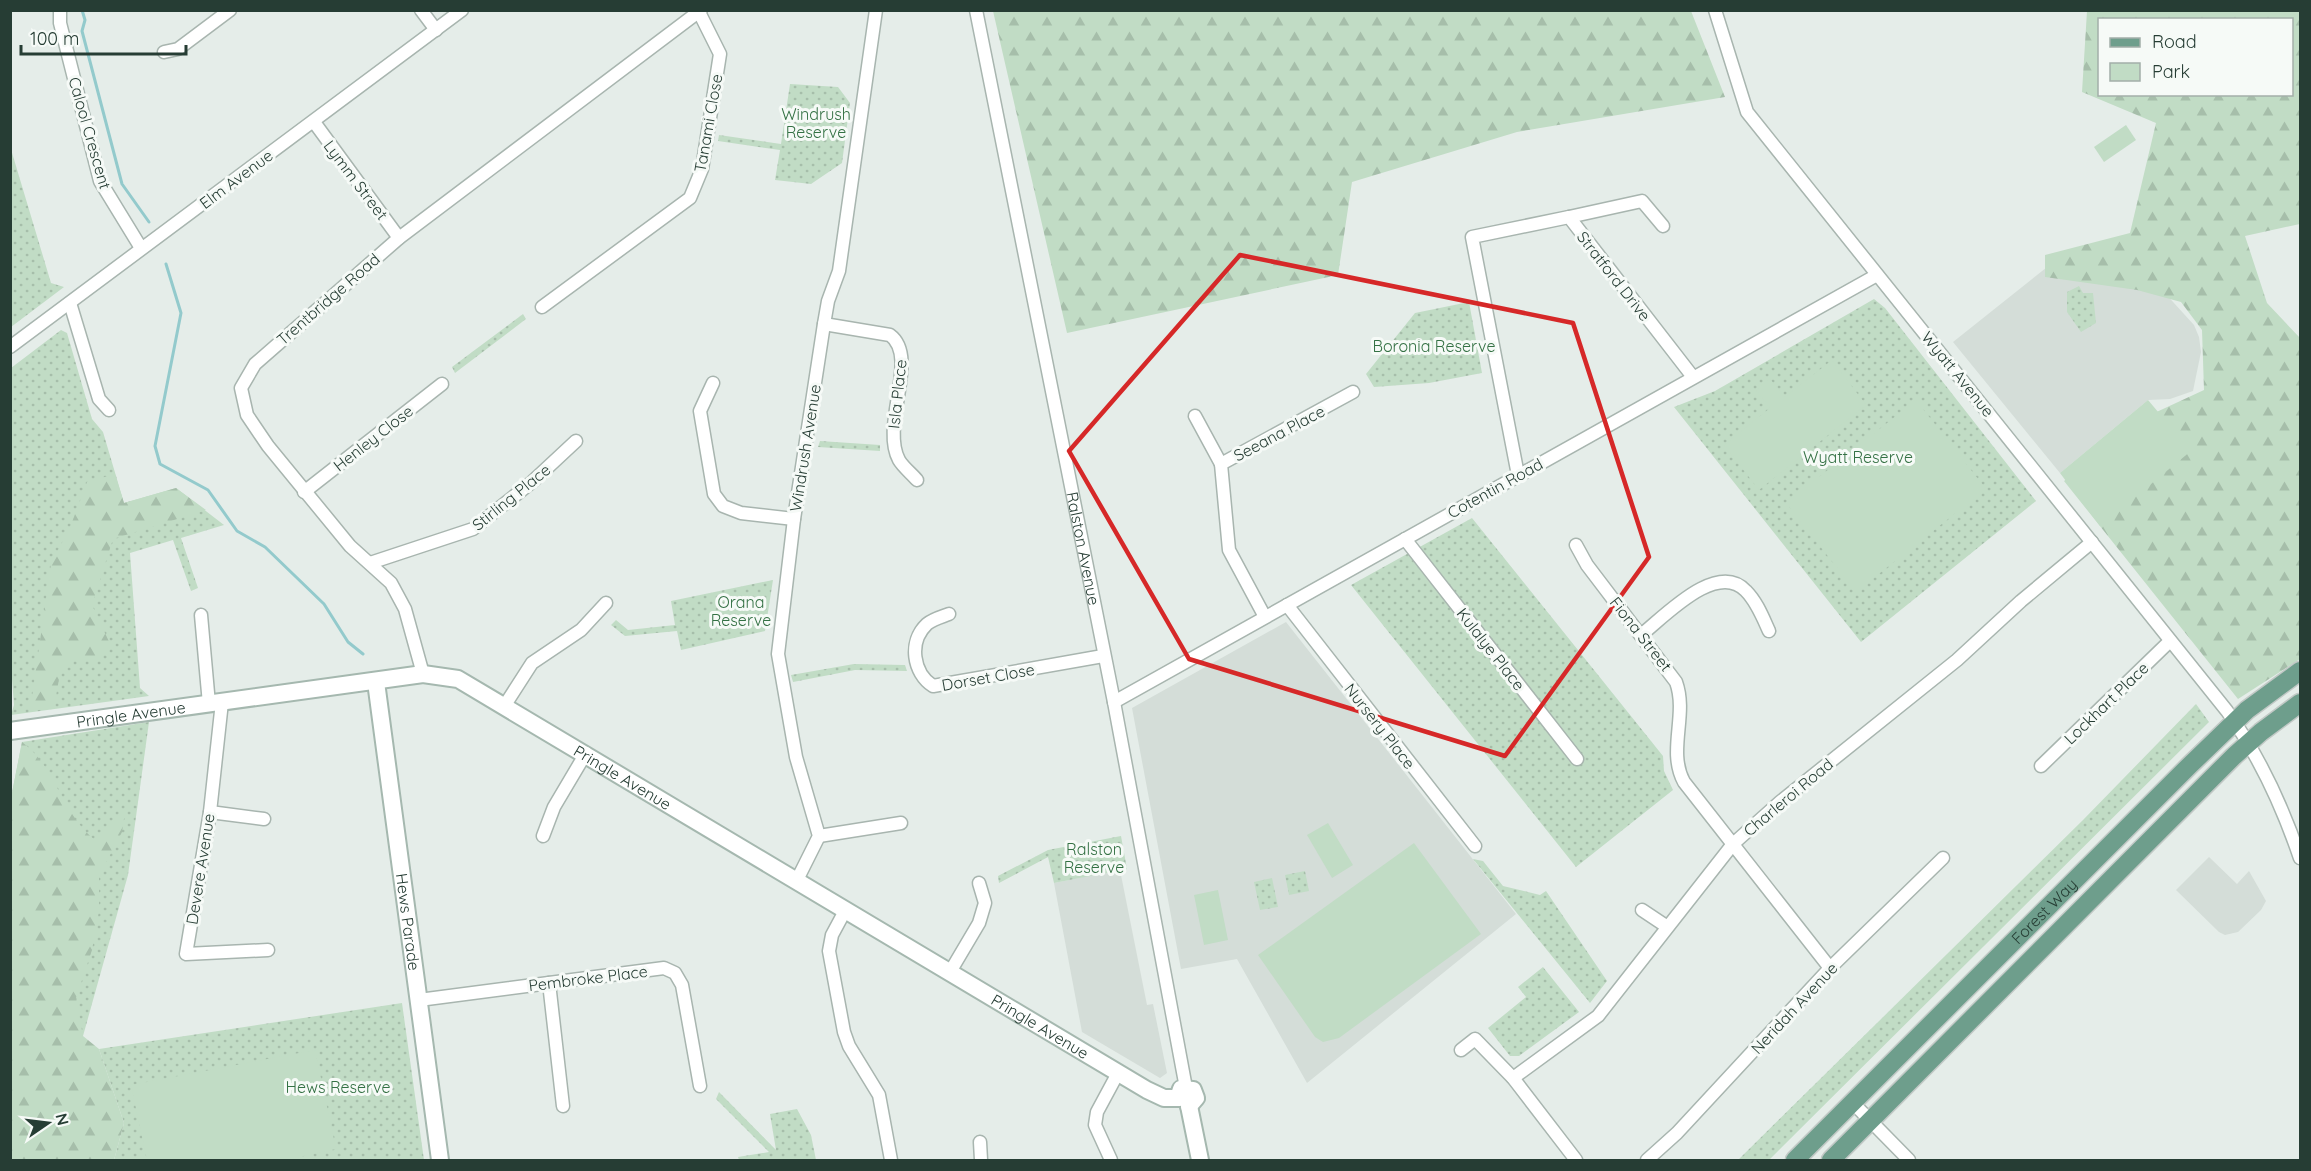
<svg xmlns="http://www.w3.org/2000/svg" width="2311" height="1171" viewBox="0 0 2311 1171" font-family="Quicksand,sans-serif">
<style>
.built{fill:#d4ddd8}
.green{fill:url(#green-dots)}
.forest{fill:url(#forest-firs);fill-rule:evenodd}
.pitch{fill:#c1dcc5}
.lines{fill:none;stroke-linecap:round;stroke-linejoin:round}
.stream{stroke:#93cacc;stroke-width:3}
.street-casing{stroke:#a8b5af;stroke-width:15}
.secondary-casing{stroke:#a5b8af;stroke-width:20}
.primary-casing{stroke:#c2c9c6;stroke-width:21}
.street{stroke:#fff;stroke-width:12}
.secondary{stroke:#fff;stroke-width:16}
.primary{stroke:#6e9e8c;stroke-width:18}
.marked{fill:none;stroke:#d62828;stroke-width:4.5;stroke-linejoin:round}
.labels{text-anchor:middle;stroke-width:6;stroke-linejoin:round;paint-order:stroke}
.park-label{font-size:16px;fill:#347144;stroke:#f6faf7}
.street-label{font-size:16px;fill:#263d34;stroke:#f6faf7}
</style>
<defs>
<pattern id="green-dots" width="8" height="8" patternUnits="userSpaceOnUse" patternTransform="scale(1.5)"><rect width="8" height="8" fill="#c1dcc5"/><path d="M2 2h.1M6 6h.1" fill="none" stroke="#a6beaa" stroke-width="1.8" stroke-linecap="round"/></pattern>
<pattern id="forest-firs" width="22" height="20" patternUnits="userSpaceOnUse" patternTransform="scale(1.5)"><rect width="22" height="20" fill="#c1dcc5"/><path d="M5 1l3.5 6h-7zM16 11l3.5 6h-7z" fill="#a6beaa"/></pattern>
</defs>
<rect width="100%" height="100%" fill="#e5ede9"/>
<g class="built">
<polygon points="2056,260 2144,270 2194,325 2199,337 2201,352 2193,391 2170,399 2148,400 2060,473 1953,342"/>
<polygon points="1286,622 1516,914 1307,1083 1237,959 1181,969 1132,708"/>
<polygon points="2209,857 2237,884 2249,871 2266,901 2261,910 2238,932 2225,935 2219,932 2176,890"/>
<polygon points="1120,870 1147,1005 1153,1004 1167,1073 1160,1078 1082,1032 1054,883"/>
</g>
<g class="green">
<polygon points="790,84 838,87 850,103 842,163 811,184 775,180 780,150 718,141 719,135 781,144"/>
<polygon points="10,146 51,283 64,287 11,327"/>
<polygon points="2079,286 2083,293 2093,293 2096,323 2081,332 2067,312 2067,292"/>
<polygon points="1874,299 1885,308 2036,501 1861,642 1674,407 1715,391"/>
<polygon points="1469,302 1482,373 1429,383 1374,387 1366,374 1415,313"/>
<polygon points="523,314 526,319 455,373 452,367"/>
<polygon points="61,330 67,333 92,419 103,432 124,503 176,488 224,525 181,538 198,588 191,591 173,540 130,553 140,688 149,696 11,715 14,705 10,653 11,368"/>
<polygon points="820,441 880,445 880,451 818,447"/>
<polygon points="1472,518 1663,756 1664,771 1673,790 1576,867 1351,585"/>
<polygon points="773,580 765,631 681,650 677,631 625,636 611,625 616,620 628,630 675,625 671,601"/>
<polygon points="854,664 905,665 907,671 855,670 793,682 791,675"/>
<polygon points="2196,704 2209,722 1769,1160 1738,1160 2083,820"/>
<polygon points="149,722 128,875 83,1036 11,1160 10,803 22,742"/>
<polygon points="1121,836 1127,869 1054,883 1048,857 999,883 998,876 1048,850"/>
<polygon points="1473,859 1483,861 1503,886 1540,895 1546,891 1607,981 1590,1003"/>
<polygon points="1305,871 1309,891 1289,895 1285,875"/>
<polygon points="1272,878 1278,907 1260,910 1254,882"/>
<polygon points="1543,967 1579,1012 1519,1056 1510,1056 1488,1028 1526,997 1518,987"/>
<polygon points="402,1003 424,1160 114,1160 124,1123 99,1049"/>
<polygon points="719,1092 776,1150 770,1114 797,1109 811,1135 816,1160 739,1160 738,1157 769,1152 716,1099"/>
</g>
<g class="forest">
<polygon points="993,11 1691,11 1725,97 1517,132 1352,182 1338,275 1067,333"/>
<path d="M2087,11h213v213l-55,12 22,67 33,35v321l-62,40 -174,-218 86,-66 54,-25 -2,-60 -21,-28 -44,-12 -92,-13v-22l85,-22 26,-110 -74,-31zM2100,20h192v74h-192z"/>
<polygon points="115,474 124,503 176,488 206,510 113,539 92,605 111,646 93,661 77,659 61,667 54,708 30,711 51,564 71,525 87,482"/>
<path d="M22,742c34,25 39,71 73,98l30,-28 -3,20 -23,44v35l-7,39 -16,48 7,38 16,13 25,74 -10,37h-103l-1,-357z"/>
</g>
<g class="pitch">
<polygon points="2126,125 2136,140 2104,162 2094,147"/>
<polygon points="1832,360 1866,405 1759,490 1724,445 1770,408 1756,390 1770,379 1785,397"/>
<polygon points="1916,400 1986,489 1856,592 1786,503"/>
<polygon points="2148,400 2191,451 2100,526 2060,473"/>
<polygon points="1328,823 1353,865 1332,878 1307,835"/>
<polygon points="1414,843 1481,934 1339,1038 1323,1042 1315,1037 1258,955"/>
<polygon points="1218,890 1228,940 1204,945 1194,895"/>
<polygon points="315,1050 336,1149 285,1160 147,1160 131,1085"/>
</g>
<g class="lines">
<g class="stream">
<polyline points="82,10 85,20 82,31 122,184 149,222"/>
<polyline points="166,264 181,313 155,446 160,464 208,490 237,531 265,547 324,604 348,642 363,654"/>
</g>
<defs>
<g id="street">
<polyline points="60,10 60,23 100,181 141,248"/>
<polyline points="421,10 436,30"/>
<path id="s1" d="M976,10l138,692 72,386"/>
<path d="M1715,10l32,102 480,599c33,46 55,94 73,147"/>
<polyline points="164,52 178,49 230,10"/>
<polyline points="314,122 399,238"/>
<polyline points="1569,217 1642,201 1663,226"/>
<polyline points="70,303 99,399 109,410"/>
<polyline points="542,307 690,198 702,169 720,54 699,12"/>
<path d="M824,324l66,11c30,22 -10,90 9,125 4,7 13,14 18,20"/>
<polyline points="10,347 462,10"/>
<polyline points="713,383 700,411 714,494 723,506 741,513 794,519"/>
<polyline points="1195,416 1221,464"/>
<polyline points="1518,475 1472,237 1569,217 1693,377"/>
<polyline points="304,492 442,384"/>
<polyline points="1405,539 1577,759"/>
<path d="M1576,545l11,20 89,117c12,33 -9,69 8,100l146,186"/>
<polyline points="370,563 473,529 532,482 576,441"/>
<polyline points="1287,605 1475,846"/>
<path d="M949,614c-8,3 -16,5 -22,10 -19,18 -14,49 6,62l170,-30"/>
<polyline points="201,615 209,704"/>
<polyline points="1265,617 1229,550 1221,464 1353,392"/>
<path d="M1641,635c24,-19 76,-75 105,-44 11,11 17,27 23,40"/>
<polyline points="423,674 405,609 391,583 350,546 268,446 247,415 241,388 255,364 399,238 701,10"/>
<polyline points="222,702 210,812 186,954 268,950"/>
<polyline points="1114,702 1877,275"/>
<polyline points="505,705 532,663 581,630 606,603"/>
<polyline points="2041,766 2170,641"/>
<polyline points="210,812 264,819"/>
<polyline points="543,836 554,807 586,753"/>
<polyline points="819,836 901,823"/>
<polyline points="797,880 819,836 796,757 778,654 794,519 824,324 828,301 839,271 876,10"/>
<polyline points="846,909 832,935 829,951 844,1032 849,1046 879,1095 891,1160"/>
<polyline points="1642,910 1666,926"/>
<polyline points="950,972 979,923 985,903 979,883"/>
<polyline points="549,983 563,1106"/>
<polyline points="419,1000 664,968 675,973 682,985 700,1086"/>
<polyline points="1461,1050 1475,1039 1513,1078 1576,1160"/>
<polyline points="1513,1078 1598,1016 1733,844 1780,802 1957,660 2021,601 2092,542"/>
<polyline points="1853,1103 1909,1160"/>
<polyline points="980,1142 981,1160"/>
<polyline points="1111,1160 1095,1125 1097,1112 1118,1073"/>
<polyline points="1647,1160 1677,1133 1830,968 1943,858"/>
</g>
<g id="secondary">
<path id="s2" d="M376,682l64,478"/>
<path id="s3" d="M10,731l413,-57 35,5 689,411 17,8h14"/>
<polyline points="1178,1098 1181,1089 1193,1090 1196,1098 1189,1106"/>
<polyline points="1189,1106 1200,1160"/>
</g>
<g id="primary">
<path id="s4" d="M1795,1160l395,-395 57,-55 53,-39"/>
<polyline points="1831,1160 2234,756 2261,732 2300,703"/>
</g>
</defs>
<use href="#street" class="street-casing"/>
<use href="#secondary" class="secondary-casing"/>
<use href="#primary" class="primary-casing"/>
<use href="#street" class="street"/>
<use href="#secondary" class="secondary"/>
<use href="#primary" class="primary"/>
</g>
<path class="marked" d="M1240,255l333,68 76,234 -144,199 -316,-97 -120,-208z"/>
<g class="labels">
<g class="park-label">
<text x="816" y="120">Windrush<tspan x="816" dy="18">Reserve</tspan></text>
<text x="1434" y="352">Boronia Reserve</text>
<text x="1858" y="463">Wyatt Reserve</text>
<text x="741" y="608">Orana<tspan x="741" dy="18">Reserve</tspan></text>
<text x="1094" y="855">Ralston<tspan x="1094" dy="18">Reserve</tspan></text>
<text x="338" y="1093">Hews Reserve</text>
</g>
<g class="street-label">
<text transform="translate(708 123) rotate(-80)" y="6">Tanami Close</text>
<text transform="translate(90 133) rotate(74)" y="6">Calool Crescent</text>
<text transform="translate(236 179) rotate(-37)" y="6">Elm Avenue</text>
<text transform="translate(356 180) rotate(53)" y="6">Lymm Street</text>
<text transform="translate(1614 276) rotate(52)" y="6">Stratford Drive</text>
<text transform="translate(328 299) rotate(-41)" y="6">Trentbridge Road</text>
<text transform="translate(1958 374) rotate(51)" y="6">Wyatt Avenue</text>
<text transform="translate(897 394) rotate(-84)" y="6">Isla Place</text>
<text transform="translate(1279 433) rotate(-28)" y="6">Seeana Place</text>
<text transform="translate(373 438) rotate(-38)" y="6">Henley Close</text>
<text transform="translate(805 448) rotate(-81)" y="6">Windrush Avenue</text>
<text transform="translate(1495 488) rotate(-29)" y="6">Cotentin Road</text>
<text transform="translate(511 497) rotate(-39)" y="6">Stirling Place</text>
<text dy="6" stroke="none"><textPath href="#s1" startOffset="549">Ralston Avenue</textPath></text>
<text transform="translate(1641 634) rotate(52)" y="6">Fiona Street</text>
<text transform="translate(1491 649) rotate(52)" y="6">Kulalye Place</text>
<text transform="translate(988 677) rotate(-10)" y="6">Dorset Close</text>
<text transform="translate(2106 703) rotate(-44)" y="6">Lockhart Place</text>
<text dy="6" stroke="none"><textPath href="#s3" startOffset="122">Pringle Avenue</textPath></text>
<text transform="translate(1380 726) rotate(52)" y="6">Nursery Place</text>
<text dy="6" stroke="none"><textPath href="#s3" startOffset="644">Pringle Avenue</textPath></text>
<text transform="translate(1788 797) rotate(-40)" y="6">Charleroi Road</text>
<text transform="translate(200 869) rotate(-81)" y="6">Devere Avenue</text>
<text dy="6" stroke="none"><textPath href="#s4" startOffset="352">Forest Way</textPath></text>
<text dy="6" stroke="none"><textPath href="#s2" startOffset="242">Hews Parade</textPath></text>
<text transform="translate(588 978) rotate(-7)" y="6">Pembroke Place</text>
<text transform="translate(1794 1008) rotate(-47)" y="6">Neridah Avenue</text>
<text dy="6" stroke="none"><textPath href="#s3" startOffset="1130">Pringle Avenue</textPath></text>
</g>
</g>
<rect width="2311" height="1171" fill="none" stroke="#263d34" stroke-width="24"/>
<rect x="2098" y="18" width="195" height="78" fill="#f6faf7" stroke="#a3aea9" stroke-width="1.5"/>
<rect x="2110" y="38" width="30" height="9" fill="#6e9e8c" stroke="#a3aea9" stroke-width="1.5"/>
<text x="2152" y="48" font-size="18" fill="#263d34">Road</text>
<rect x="2110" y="63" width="30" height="18" fill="#c1dcc5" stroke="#a3aea9" stroke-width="1.5"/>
<text x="2152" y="78" font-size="18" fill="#263d34">Park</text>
<g transform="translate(48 1123) rotate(76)" stroke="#f6faf7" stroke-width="4.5" paint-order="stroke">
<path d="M0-4.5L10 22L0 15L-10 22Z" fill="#263d34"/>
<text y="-9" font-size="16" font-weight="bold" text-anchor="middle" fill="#263d34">N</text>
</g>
<path d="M21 45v9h165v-9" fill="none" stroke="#263d34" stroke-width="3"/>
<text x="30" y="45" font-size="18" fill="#263d34" stroke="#f6faf7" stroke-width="4.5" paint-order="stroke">100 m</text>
</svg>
